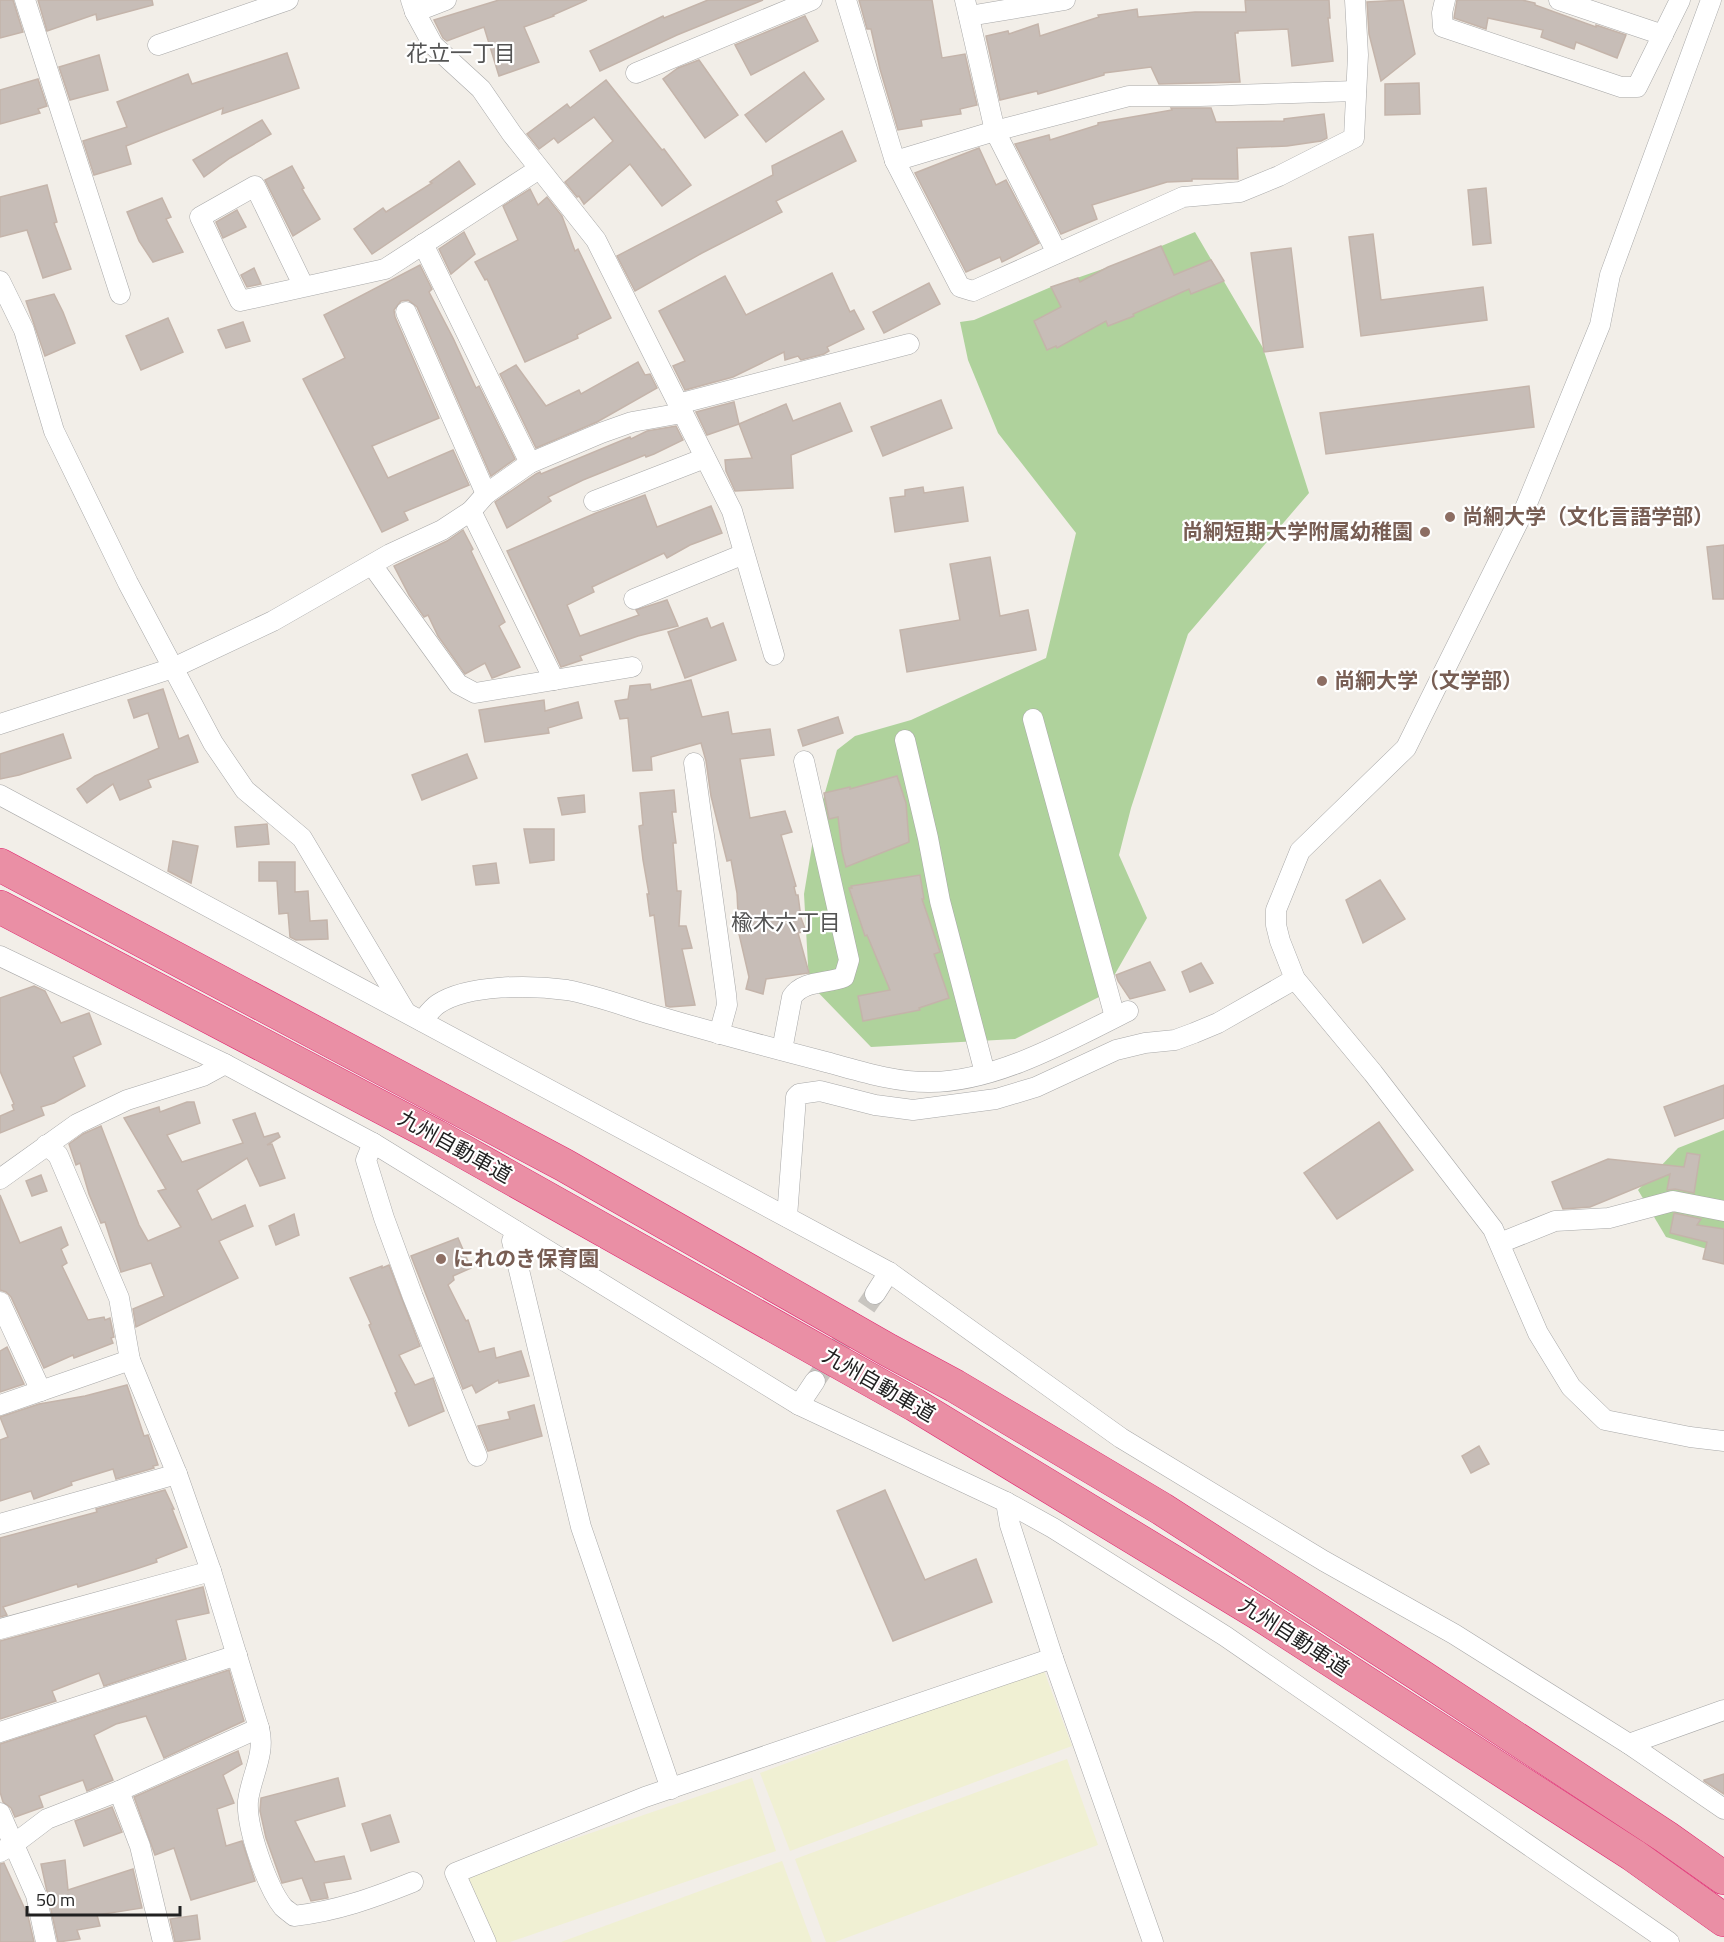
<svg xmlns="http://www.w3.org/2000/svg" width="1724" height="1942" viewBox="0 0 1724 1942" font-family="'Titillium Web','Noto Sans JP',sans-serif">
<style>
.farmland{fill:#f0f0d3}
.forest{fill:#afd29c}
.building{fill:#c7bdb7;stroke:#c4b4aa;stroke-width:1.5}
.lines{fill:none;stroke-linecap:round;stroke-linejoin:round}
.minor-tunnel{stroke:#c8c5c0;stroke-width:20;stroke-dasharray:20 10;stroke-linecap:butt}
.minor-casing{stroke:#a8a8a8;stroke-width:21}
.motorway-casing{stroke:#e0246f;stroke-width:34}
.minor{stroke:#fff;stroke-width:20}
.motorway{stroke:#ea8fa5;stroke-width:33}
.education-dot{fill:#8d6e63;stroke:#fff;stroke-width:2}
.labels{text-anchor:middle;stroke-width:4.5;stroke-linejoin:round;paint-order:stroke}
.education-label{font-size:21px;font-weight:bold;fill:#785e54;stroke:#fff;text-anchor:start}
.street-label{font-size:21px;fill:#212121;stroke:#fff}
.neighbourhood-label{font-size:22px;fill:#545454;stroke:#fff}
</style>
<rect width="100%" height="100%" fill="#f2eee8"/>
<g class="farmland">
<polygon points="1043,1668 1072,1746 790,1851 760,1773"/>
<polygon points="1067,1759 1098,1845 835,1942 826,1942 795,1859"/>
<polygon points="752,1778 776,1851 510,1942 487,1942 465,1876"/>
<polygon points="782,1861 812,1942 561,1942"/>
</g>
<g class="forest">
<polygon points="1195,232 1263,348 1309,493 1188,634 1131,808 1119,855 1147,918 1103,995 1015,1039 871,1047 809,983 804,894 815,828 837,750 855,736 911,720 1046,658 1076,533 998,433 968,360 960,322 974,320 1051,287 1123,262"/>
<polygon points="1724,1130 1724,1254 1666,1237 1638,1190 1678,1148"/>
</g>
<g class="building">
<polygon points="0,0 13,0 23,32 0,38"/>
<polygon points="38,0 152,0 153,5 97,20 96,14 47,31"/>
<polygon points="499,0 587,0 553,15 554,16 524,27 539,62 499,76 484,27 447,41 443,38 434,20"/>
<polygon points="708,0 763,0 677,35 600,71 590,51 663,16 664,18"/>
<polygon points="859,0 932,0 942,58 965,54 977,105 960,109 961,114 921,120 922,126 898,130 880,69 871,29 867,29"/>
<polygon points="1245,0 1329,0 1330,18 1328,18 1333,61 1292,66 1288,29 1238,31 1238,33 1235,33 1240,82 1159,84 1151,67 1104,73 1104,75 1038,94 1037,91 1000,100 986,36 1008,31 1009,34 1038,24 1040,36 1099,17 1098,15 1137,9 1138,17 1195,12 1246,12"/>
<polygon points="1403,0 1415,54 1381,81 1369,34 1367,2"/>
<polygon points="1457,0 1522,0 1535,3 1535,5 1596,27 1596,25 1626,35 1617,58 1576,42 1574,49 1541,37 1543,30 1488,18 1486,29 1454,18"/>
<polygon points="805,16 818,41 751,75 735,45"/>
<polygon points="287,53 299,88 222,114 223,108 126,146 131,164 94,175 83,141 127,127 117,102 188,74 192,84"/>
<polygon points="99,55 108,90 70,100 59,67"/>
<polygon points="699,60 738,115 705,138 663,79 678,68"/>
<polygon points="804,72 824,99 766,142 745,115"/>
<polygon points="38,79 47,106 38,109 40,113 0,124 0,90"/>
<polygon points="606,80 662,150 664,149 691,185 662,206 630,164 584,204 579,196 577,197 565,182 613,141 594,117 558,143 554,138 539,149 527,134 567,104 570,108"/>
<polygon points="1419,83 1420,114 1385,115 1385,84"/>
<polygon points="1171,108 1211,108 1216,122 1284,121 1284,119 1324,114 1327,138 1321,141 1287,146 1237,148 1238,179 1192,179 1192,181 1167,182 1092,205 1097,219 1061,234 1015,144 1049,135 1050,140 1098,125 1098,123 1172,110"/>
<polygon points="262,120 271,134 230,158 204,177 193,160"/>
<polygon points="842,131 856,161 776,201 782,212 702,253 635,291 617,256 773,175 772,166"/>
<polygon points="979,148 996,185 1006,180 1039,243 1002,262 1000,257 966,272 915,173"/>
<polygon points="459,161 475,184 372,254 354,229 383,208 386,212 432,183 430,182"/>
<polygon points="292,166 304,188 302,189 320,219 293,236 265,180"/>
<polygon points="47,185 57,222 54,223 71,269 43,278 27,230 0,237 0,197"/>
<polygon points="1486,188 1491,243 1473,245 1468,190"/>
<polygon points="530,189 538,205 547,197 562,216 575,251 578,249 611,318 577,335 578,338 525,362 487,279 485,280 475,262 518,240 503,206"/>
<polygon points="162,198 171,217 166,219 183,252 153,262 139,241 127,212"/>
<polygon points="237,210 246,227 223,238 216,222"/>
<polygon points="464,232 475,254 451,274 439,249"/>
<polygon points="1373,234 1381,300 1483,287 1487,320 1361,336 1349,237"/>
<polygon points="1161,246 1174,275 1211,260 1224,281 1191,294 1189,289 1133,314 1134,316 1108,326 1106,321 1057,348 1056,346 1047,350 1034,321 1061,307 1051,287 1078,278 1080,282 1108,267"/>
<polygon points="1291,248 1303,347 1264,352 1251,253"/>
<polygon points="420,265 432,289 429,292 453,338 476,388 479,386 515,459 491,476 417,307 408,300 401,301 394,310 395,317 439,418 372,446 388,478 453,450 469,485 404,512 408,520 382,532 303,379 345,358 324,315"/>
<polygon points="254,268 261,284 247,287 241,275"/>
<polygon points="832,273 850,312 854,310 864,329 827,347 829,351 824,354 801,360 798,356 785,360 784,352 733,377 685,390 673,366 685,361 659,311 725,276 746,315"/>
<polygon points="929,283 940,304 884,333 873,312"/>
<polygon points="54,294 63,312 75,343 45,356 26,301"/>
<polygon points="168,318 183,352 141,370 126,336"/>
<polygon points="243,322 250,341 226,348 218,330"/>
<polygon points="638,362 645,375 650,374 657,388 597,422 536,448 500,374 516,365 546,406 579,390 581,394"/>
<polygon points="1529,386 1534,427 1326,454 1320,413"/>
<polygon points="941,400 952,428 883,456 871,427"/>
<polygon points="734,402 739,424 707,435 696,412"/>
<polygon points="840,403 852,431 791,455 793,488 735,491 726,471 725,460 752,458 739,424 786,404 793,421"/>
<polygon points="676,426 683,440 654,454 646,457 645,455 583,480 548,497 551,501 507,528 495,502 536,474 540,472 541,474 630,437 631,439 647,431"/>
<polygon points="923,487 924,493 963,487 968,521 895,532 890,498 905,496 905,490"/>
<polygon points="645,495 657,527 711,506 722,533 690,545 667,558 664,553 592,587 594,592 567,605 580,636 639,615 636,610 667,600 678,626 638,636 580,656 582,660 561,667 507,551 596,513"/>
<polygon points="463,530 473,549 471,551 505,622 499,626 520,667 495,677 492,678 485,663 465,674 438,636 428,615 424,617 409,595 394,566 447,541"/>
<polygon points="1724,545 1724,599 1713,599 1707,547"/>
<polygon points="990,557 1000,616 1028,610 1036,650 907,672 900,630 960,620 950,564"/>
<polygon points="707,618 711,628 723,623 736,660 685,678 668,632"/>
<polygon points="691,680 702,717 728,712 732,734 770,729 774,755 740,759 750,818 785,811 792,832 781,835 796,886 794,887 796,895 798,895 801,918 806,931 798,933 809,973 766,979 763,994 746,989 749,977 739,934 737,893 731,860 727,861 711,796 706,761 701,743 651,757 652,770 633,771 628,718 620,719 615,701 628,699 630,686 650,684 651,690"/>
<polygon points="163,689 179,739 188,735 198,762 148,780 151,787 120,800 113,784 87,803 77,789 95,776 159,748 148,713 134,718 128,700"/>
<polygon points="544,700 545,711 578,702 582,718 548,728 549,733 485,742 479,710"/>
<polygon points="838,717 843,733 803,746 798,730"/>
<polygon points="63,734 71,758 19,775 0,779 0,754"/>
<polygon points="467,754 477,778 422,800 412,775"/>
<polygon points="897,776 906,803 909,842 846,867 842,851 838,817 829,819 824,793 850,787 850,789"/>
<polygon points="674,790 676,812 672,812 676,843 673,843 677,891 681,891 679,926 686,926 692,948 682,949 695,1005 670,1007 666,1006 654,915 650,916 647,894 649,894 643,860 639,826 643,825 640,793"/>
<polygon points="584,795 585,812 562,815 558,798"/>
<polygon points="267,824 269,844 237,847 235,827"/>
<polygon points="524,829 554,829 554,860 530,863"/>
<polygon points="173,841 198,846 191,883 168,871"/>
<polygon points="259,862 295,862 295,892 308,891 310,921 327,920 328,939 296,940 290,937 288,913 279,914 277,881 259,881"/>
<polygon points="496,863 499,883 476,885 473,866"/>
<polygon points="920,875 924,899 922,899 940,952 934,954 949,998 919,1008 920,1010 863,1021 858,996 890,990 867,935 865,936 849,888 852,888 851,886"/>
<polygon points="1380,880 1405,919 1363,943 1346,900"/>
<polygon points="1150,962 1165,990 1130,999 1118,981 1116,975"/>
<polygon points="1201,963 1213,983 1190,992 1182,972"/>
<polygon points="34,986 45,991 61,1023 89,1013 101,1044 73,1057 85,1086 54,1103 41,1107 44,1115 0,1133 0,1116 14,1110 12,1105 14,1104 0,1071 0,998"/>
<polygon points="1724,1085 1724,1118 1675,1136 1664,1107"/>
<polygon points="187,1102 194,1102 200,1123 167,1135 182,1162 243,1143 233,1120 255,1113 264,1137 278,1133 280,1137 267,1145 272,1144 285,1178 260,1186 247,1158 197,1190 212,1220 245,1205 253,1226 219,1241 238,1278 136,1327 133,1309 164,1296 151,1263 121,1272 105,1222 101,1223 89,1194 80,1163 76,1165 69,1144 83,1134 101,1126 139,1225 148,1241 181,1227 158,1191 166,1189 124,1118 159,1107 160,1112"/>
<polygon points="1379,1122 1413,1170 1337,1219 1304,1173"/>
<polygon points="1687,1153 1700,1155 1694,1193 1675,1189 1667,1190 1670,1174 1590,1207 1563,1209 1552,1182 1608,1159 1684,1167"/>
<polygon points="41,1175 47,1191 32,1196 26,1181"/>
<polygon points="0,1195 20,1243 61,1227 68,1245 61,1249 67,1263 62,1266 88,1320 104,1317 105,1320 110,1318 114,1337 111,1338 113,1343 74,1358 73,1355 44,1368 11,1297 6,1292 0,1290"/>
<polygon points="1674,1213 1701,1219 1697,1225 1724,1229 1724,1264 1703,1259 1707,1242 1670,1233"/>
<polygon points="294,1214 299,1235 276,1245 269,1226"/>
<polygon points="458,1238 471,1268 453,1276 454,1280 448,1285 466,1321 468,1320 479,1352 494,1348 496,1358 521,1351 529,1376 499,1383 498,1380 476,1393 472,1385 463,1389 411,1256"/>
<polygon points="389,1265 420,1346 399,1355 415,1385 433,1378 444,1411 409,1426 395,1393 397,1392 369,1325 371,1324 350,1278 382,1266 382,1268"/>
<polygon points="7,1347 24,1384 0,1392 0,1351"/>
<polygon points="127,1385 144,1436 148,1435 158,1465 153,1466 154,1468 116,1479 113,1469 71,1482 72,1485 34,1499 31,1491 0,1501 0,1440 8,1437 0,1417 39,1404 85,1396"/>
<polygon points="534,1405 542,1436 488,1451 478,1426 510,1419 508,1412"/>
<polygon points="1479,1446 1489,1464 1471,1473 1462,1456"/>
<polygon points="165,1490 174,1509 172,1509 187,1547 156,1559 157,1562 133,1570 78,1587 77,1584 3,1607 7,1615 0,1617 0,1538 97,1512 96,1509"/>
<polygon points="885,1490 925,1580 976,1559 992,1602 893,1641 837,1511"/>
<polygon points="203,1587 209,1613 176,1620 186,1659 104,1686 99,1673 52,1691 56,1701 0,1719 0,1641"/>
<polygon points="229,1670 244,1721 164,1758 146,1716 116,1724 94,1735 113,1780 87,1791 83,1780 39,1796 43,1807 15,1817 11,1808 3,1802 0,1792 0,1744"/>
<polygon points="238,1751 242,1764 223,1775 234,1803 217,1809 226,1846 242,1841 255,1881 191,1900 174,1848 155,1855 134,1797"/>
<polygon points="1724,1774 1724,1794 1704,1781 1704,1780"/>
<polygon points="338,1778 345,1806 295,1821 315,1862 344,1856 351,1879 324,1883 328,1898 311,1901 302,1878 282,1883 281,1880 266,1838 260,1811 261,1798"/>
<polygon points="112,1807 122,1832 84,1846 75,1821"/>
<polygon points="390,1815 399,1842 371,1851 362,1824"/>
<polygon points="65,1860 68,1890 133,1869 142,1908 97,1915 100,1926 77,1930 80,1939 58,1942 41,1864"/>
<polygon points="4,1863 28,1916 34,1942 0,1942 0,1864"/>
<polygon points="197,1915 200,1939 175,1942 170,1919"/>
</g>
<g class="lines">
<polyline class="minor-tunnel" points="815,1381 875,1294"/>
<defs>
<g id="minor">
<polyline points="25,0 120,294"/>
<polyline points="411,0 415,12 433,45 481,89 512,134 596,240 732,511 774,655"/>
<polyline points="846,0 895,161 960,287 973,291 1183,197 1240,192 1279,176 1354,138 1358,55 1355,0"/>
<polyline points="965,0 995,131 1057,253"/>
<polyline points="1445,0 1442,13 1443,27 1621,87 1637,87 1680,0"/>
<polyline points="1559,0 1663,35"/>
<polyline points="1711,0 1610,275 1600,325 1526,506 1406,748 1300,851 1276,910 1276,925 1280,941 1295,979 1373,1073 1493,1229 1538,1333 1571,1387 1605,1420 1690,1437 1724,1441"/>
<polyline points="415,12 446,0"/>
<polyline points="969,16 1065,0"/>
<polyline points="158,45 288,0"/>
<polyline points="636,73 812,0"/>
<polyline points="895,161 995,131 1129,96 1200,96 1356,91"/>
<polyline points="423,244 530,463"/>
<polyline points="0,281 24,330 54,431 128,583 213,743 245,790 302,838 405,1011"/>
<polyline points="304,287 255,186 200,217 240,301 385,269 539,169"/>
<polyline points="406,312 486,494"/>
<polyline points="678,404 909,344"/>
<polyline points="594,501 705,458"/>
<polyline points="471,511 554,680"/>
<polyline points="372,565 458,684 475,693 632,667"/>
<polyline points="634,599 744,554"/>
<polyline points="1033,719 1115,1017"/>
<polyline points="0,724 173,668 273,621 390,554 442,530 471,511 486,494 530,463 601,433 632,422 682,413"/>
<polyline points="905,740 928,838 940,901 985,1073"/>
<polyline points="694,763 726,994 727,1005 719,1034"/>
<polyline points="0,795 889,1272 1121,1438 1324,1561 1454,1634 1629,1744 1724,1809"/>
<polyline points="0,956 225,1064 373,1143 799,1405 1006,1502 1053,1528 1225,1636 1669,1942"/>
<path d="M422,1021c5,-6 10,-13 16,-17 30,-20 94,-19 129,-14 28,5 60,17 87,25 57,17 114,32 172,47 34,9 67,20 102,20 66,1 142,-42 200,-71"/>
<path d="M782,1050l10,-53c11,-17 35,-13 52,-20l5,-17 -45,-199"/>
<polyline points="373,1143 366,1160 384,1218 413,1297 477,1456"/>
<polyline points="0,1179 77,1124 127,1100 203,1076 225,1064"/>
<polyline points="787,1217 796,1097 799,1094 820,1091 875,1105 913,1110 996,1099 1036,1087 1116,1050 1145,1043 1175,1040 1194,1033 1218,1023 1295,979"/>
<polyline points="516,1231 512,1241 581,1527 671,1789"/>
<polyline points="1500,1243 1555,1221 1609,1218 1673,1201 1724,1211"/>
<polyline points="875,1294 889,1272"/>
<polyline points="0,1302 41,1391"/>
<polyline points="0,1405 130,1360"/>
<polyline points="799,1405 815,1381"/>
<polyline points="1006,1502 1010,1525 1053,1658 1153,1942"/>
<polyline points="0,1524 177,1474"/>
<polyline points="0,1629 211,1571"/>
<path d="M259,1728c7,26 -8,48 -11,73 -2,26 19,86 35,106 3,3 8,6 11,9 43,-5 79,-18 119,-34"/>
<polyline points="0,1732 237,1655"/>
<polyline points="1629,1744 1724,1710"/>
<polyline points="119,1791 140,1846 163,1942"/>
<polyline points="0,1813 36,1895 46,1942"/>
<polyline points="0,1852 14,1844 47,1819 119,1791 259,1728 211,1571 177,1474 130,1360 119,1298 58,1155 46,1145"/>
<polyline points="486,1942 455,1873 645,1797 1053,1658"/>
</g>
<g id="motorway">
<polyline points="0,865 564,1165 888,1350 955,1386 1162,1509 1418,1674 1666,1837 1724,1878"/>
<polyline points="0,907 436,1136 915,1405 1261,1615 1633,1855 1724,1920"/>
</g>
</defs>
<use href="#minor" class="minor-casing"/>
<use href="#motorway" class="motorway-casing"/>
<use href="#minor" class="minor"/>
<use href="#motorway" class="motorway"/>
</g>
<g class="education-dot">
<circle cx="1450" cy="517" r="6"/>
<circle cx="1425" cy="532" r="6"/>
<circle cx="1322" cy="681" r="6"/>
<circle cx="441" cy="1259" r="6"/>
</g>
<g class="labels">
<g class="education-label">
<text x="1462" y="524">尚絅大学（文化言語学部）</text>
<text x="1413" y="539" text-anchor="end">尚絅短期大学附属幼稚園</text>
<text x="1334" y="688">尚絅大学（文学部）</text>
<text x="453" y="1266">にれのき保育園</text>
</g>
<g class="street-label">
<text transform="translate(455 1147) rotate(29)" y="7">九州自動車道</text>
<text transform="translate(879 1385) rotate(30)" y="7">九州自動車道</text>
<text transform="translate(1294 1637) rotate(33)" y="7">九州自動車道</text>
</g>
<g class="neighbourhood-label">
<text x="461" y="61">花立一丁目</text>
<text x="786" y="930">楡木六丁目</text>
</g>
</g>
<path d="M27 1906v9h153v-9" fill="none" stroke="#212121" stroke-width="3"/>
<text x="36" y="1906" font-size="18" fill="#212121" stroke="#ffffff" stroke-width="4.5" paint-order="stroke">50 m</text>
</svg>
